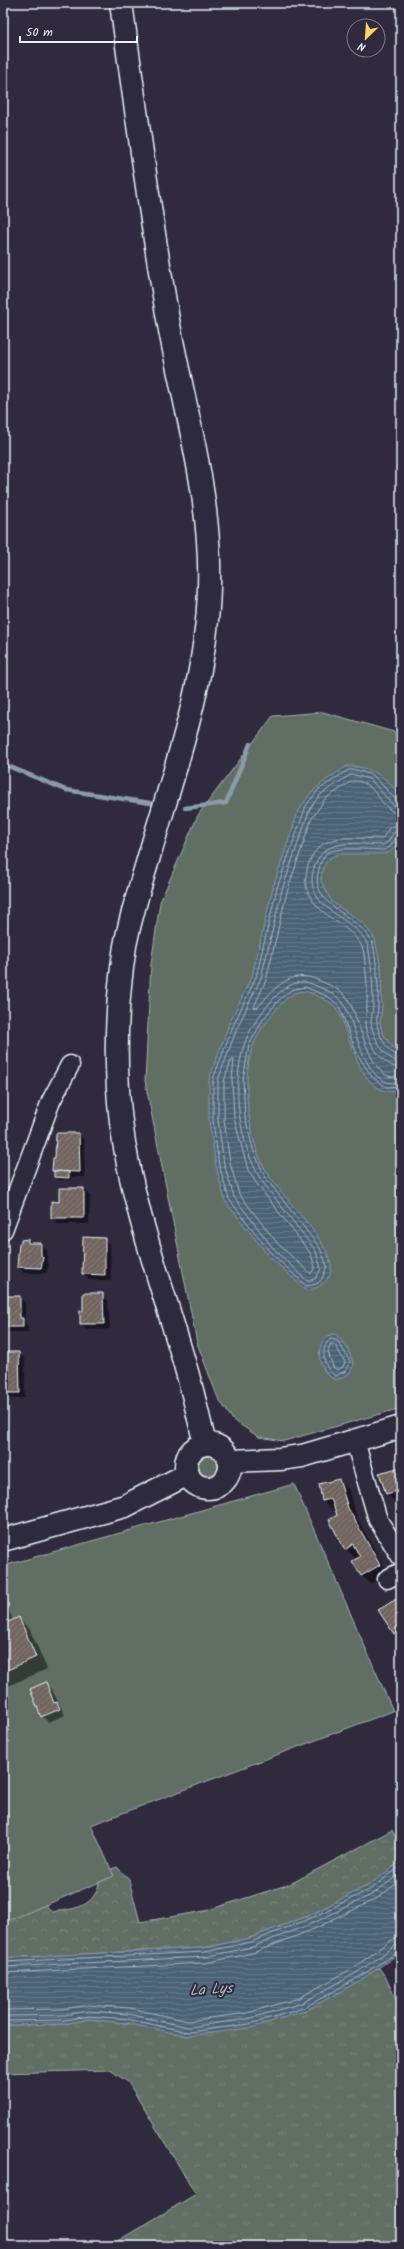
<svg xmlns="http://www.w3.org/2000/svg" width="404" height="2249" viewBox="0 0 404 2249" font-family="Kalam,sans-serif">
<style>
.grass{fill:url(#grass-tufts);stroke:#a4b0ae}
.forest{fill:url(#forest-crowns);stroke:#a4b0ae}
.park{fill:#606e64;stroke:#a4b0ae}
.water{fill:url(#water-rules);stroke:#8a9ba9}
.shadow{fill:#0007}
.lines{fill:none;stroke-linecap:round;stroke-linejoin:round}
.shore{stroke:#a9b8c4;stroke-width:1}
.stream{stroke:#8a9ba9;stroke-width:4.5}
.building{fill:url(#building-hatch);stroke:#e8f1f8}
.street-casing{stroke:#e8f1f8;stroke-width:21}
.secondary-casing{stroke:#e8f1f8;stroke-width:25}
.street{stroke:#2f2a3d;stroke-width:18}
.secondary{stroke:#2f2a3d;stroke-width:22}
.labels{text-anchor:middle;stroke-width:4;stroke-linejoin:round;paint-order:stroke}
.water-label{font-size:15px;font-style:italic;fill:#a9b8c4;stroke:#2f2a3d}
</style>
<defs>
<pattern id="grass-tufts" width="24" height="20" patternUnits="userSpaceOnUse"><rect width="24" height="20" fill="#606e64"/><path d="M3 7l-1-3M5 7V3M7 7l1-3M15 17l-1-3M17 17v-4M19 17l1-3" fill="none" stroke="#77837b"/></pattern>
<pattern id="forest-crowns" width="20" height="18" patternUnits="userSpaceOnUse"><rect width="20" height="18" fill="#606e64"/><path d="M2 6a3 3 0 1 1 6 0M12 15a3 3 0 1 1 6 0" fill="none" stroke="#77837b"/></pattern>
<pattern id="water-rules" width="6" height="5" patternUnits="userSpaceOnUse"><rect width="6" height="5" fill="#4b6275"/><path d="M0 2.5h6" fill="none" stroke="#657989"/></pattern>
<pattern id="building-hatch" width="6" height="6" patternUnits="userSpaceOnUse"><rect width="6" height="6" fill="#726560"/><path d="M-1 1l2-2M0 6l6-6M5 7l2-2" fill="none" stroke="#867c78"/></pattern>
</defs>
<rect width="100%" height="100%" fill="#2f2a3d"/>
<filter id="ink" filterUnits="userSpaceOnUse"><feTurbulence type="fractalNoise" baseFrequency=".025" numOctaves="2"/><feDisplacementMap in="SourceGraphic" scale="8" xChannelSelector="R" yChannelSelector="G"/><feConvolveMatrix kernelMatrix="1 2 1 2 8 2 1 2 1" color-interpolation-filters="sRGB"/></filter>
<g filter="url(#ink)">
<g class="grass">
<circle cx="209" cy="1466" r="11"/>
<polygon points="379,1968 385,1976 401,2010 401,2246 109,2246 196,2194 128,2082 110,2070 3,2073 3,2025 65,2024 88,2019 126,2023 305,2011"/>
</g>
<path class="forest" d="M392,1830l9,17v14l-32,24 -61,31 -58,22 -46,10 -201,10v-43l37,-16 12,13c30,-4 45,-6 49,-39l16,-6 12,13 11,42 65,-11 85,-27z"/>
<g class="park">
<polygon points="323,712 401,734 401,1408 284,1441 259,1437 233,1420 218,1398 197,1343 145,1081 151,964 160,902 198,815 273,716"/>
<polygon points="294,1484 393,1711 91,1825 114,1876 3,1923 3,1566"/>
</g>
<g class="water">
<path d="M347,766c21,-1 48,14 54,36 1,6 0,15 0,22 0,13 -2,24 -16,30h-47c-13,4 -16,14 -17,27l11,21 32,22 11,15 6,29 1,39 -2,15 2,10 10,14 9,8v36c-43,13 -50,-60 -65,-82 -5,-7 -15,-10 -23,-14 -7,-3 -13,-4 -20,0 -7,4 -13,11 -18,17 -9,10 -17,23 -22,35 -12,31 -5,90 10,119 15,30 62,69 68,100 2,15 -12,23 -24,26l-40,-37 -42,-53 -9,-35 -7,-45v-42l20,-55 23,-48 21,-89 24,-72c12,-26 28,-34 50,-49z"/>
<path d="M336,1334l11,13 7,18 -5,9 -12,6c-20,-4 -26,-45 -1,-46z"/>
<polygon points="401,1861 401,1952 361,1980 305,2011 250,2028 188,2036 126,2023 88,2019 65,2024 3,2025 3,1958 204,1948 250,1938 308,1916 369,1885"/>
</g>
<g class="shadow">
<polygon points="78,1134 84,1140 85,1177 71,1177 71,1180 57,1180 53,1171"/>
<polygon points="84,1189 90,1195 89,1224 58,1224 52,1218"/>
<polygon points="104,1239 110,1245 111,1280 89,1280 83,1274"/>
<polygon points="28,1240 32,1244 41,1244 47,1250 47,1261 49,1264 46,1273 24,1273 18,1267"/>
<polygon points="102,1294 108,1301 110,1329 87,1330 81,1323 84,1312"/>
<polygon points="3,1297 19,1297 25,1303 25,1322 28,1326 28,1332 6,1332 3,1329"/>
<polygon points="3,1353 18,1353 25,1359 25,1398 5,1399 3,1396"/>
<polygon points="401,1468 401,1497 393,1500 387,1494"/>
<polygon points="339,1480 348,1489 357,1518 388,1574 370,1584 362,1576 360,1554 355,1558 346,1549 335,1509 332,1509 323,1501"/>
<polygon points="401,1602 401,1639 395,1633"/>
<polygon points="3,1604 8,1608 13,1621 19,1618 30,1630 47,1669 3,1688"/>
<polygon points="46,1684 52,1690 65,1715 48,1722 42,1716"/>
</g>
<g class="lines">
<g class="shore">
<polyline points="401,802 397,801 374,776 357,770 348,770 318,790 306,806 277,888 256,977 233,1026 213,1079 213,1121 219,1165 229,1199 269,1251 306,1286 317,1284 322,1279 327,1266 320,1248 265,1177 253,1149 245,1117 243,1080 249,1045 264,1018 279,1000 291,990 305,987 329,997 339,1006 357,1054 372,1077 386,1087 401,1086"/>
<path d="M401,807l-8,-2 -22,-25 -15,-5h-6l-29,19 -11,14 -28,82 -21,88 -24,50 -19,52v40l6,44 10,33 39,51 34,33 8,-2 6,-10 -5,-18 -55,-71c-22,-37 -30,-93 -17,-135 5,-15 15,-30 25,-41 9,-11 20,-22 35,-22 5,0 12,4 17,6 8,3 17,8 22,15 12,18 20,79 49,80 3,0 6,-2 9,-2"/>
<path d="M401,814c-21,-1 -25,-36 -49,-33l-27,18 -14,21 -24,72 -21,88 -12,27 3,1c17,-19 32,-40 61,-28 11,5 23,9 30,19 10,15 21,76 44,78 3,0 6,-2 9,-2"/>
<path d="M401,824l-11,3 -8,12c-29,0 -61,-9 -73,24 -19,52 50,57 55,91 2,17 4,35 3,52 0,6 -2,12 -2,18 2,17 17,43 36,44"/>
<path d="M401,830l-8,3 -4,8 -6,4c-25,0 -57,-9 -68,20 -18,47 50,52 54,86 3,18 4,36 4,54 0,6 -2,12 -2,18 2,14 14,38 30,39"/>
<path d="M401,835l-4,1 -7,11 -6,3c-12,0 -48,-4 -57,3 -4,4 -7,10 -8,16 -13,40 50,47 55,80 3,19 5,39 4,57 0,6 -2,12 -1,18 2,12 11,31 24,32"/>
<polygon points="234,1060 232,1079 234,1118 248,1170 257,1184 311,1254 315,1267 311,1274 278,1244 239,1194 230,1163 224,1120 224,1081 231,1061"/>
<path d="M331,1339l7,2 12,20 -3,9 -11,6c-12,-5 -18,-30 -5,-37z"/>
<polygon points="331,1344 335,1345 345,1362 343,1367 337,1370 333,1367 328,1352"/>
<polyline points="3,1962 205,1952 251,1942 309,1919 371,1889 401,1866"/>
<polyline points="3,1967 205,1957 252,1947 311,1924 373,1894 401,1873"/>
<polyline points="3,1973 205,1963 253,1953 314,1929 376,1899 401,1880"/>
<polyline points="3,2010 63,2009 89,2005 129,2008 188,2021 247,2013 299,1998 353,1968 392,1940 401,1938"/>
<polyline points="3,2016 64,2015 89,2011 128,2014 188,2027 248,2019 302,2003 356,1973 395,1946 401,1944"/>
<polyline points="3,2021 65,2020 89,2016 127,2019 188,2032 250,2024 304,2008 359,1977 401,1950"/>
</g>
<g class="stream">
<polyline points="3,764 66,790 150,803"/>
<polyline points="185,808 226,803 250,744"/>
</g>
</g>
<g class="building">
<polygon points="56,1133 79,1133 80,1172 52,1171 53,1158 55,1158"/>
<polygon points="54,1171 69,1172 69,1178 54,1177"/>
<polygon points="59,1188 84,1188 84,1218 51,1218 51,1201 59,1202"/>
<polygon points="83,1237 105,1238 105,1275 82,1274"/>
<polygon points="28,1239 28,1243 41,1243 41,1255 43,1257 41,1268 17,1267 19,1243 21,1243 21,1240"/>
<polygon points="83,1293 103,1293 104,1324 80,1324 80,1310 83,1311"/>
<polygon points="3,1296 20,1296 20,1318 23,1318 23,1327 3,1327"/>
<polygon points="3,1352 19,1352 20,1393 3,1393"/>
<polygon points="401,1467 401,1490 386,1494 379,1473"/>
<polygon points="339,1479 348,1508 380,1565 361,1576 352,1561 360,1557 353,1544 345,1550 329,1520 337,1515 331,1499 322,1501 319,1484"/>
<polygon points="398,1598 401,1602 401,1630 394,1634 378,1610"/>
<polygon points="3,1611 8,1622 19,1617 36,1657 3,1672"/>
<polygon points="46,1682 54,1703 57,1702 60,1709 41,1717 30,1689"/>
</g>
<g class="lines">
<defs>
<g id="street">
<polyline points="3,1230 51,1101 70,1065"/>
<polyline points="355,1441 378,1520 401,1557"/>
<polyline points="387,1579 401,1572"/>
</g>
<g id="secondary">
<path d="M121,3c15,107 29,215 48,322 16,86 43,173 40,262 -2,92 -33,178 -59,266 -9,31 -19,61 -25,93 -9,58 -11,117 -4,176 11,86 43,168 66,250 7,24 12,48 18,72"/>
<circle cx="208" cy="1466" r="22"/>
<polyline points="230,1461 280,1459 302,1456 401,1427"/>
<polyline points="3,1540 125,1506 188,1474"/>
</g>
</defs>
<use href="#street" class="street-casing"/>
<use href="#secondary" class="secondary-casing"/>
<use href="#street" class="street"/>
<use href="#secondary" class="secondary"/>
</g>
</g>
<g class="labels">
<g class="water-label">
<text transform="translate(211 1989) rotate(-4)" y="5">La Lys</text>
</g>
</g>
<rect width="404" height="2249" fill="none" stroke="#2f2a3d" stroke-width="16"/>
<rect x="8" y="8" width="388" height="2233" fill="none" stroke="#e8f1f8" stroke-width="1.5" filter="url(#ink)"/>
<g transform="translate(366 38) rotate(205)"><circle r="19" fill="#2f2a3d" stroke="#797a88"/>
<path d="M0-3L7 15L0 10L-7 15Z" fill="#ffd166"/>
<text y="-6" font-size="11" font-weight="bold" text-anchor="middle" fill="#e8f1f8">N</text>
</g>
<path d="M20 36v6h117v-6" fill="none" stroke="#e8f1f8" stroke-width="2"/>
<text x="26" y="36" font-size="12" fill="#e8f1f8" stroke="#2f2a3d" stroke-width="3" paint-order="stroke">50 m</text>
</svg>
